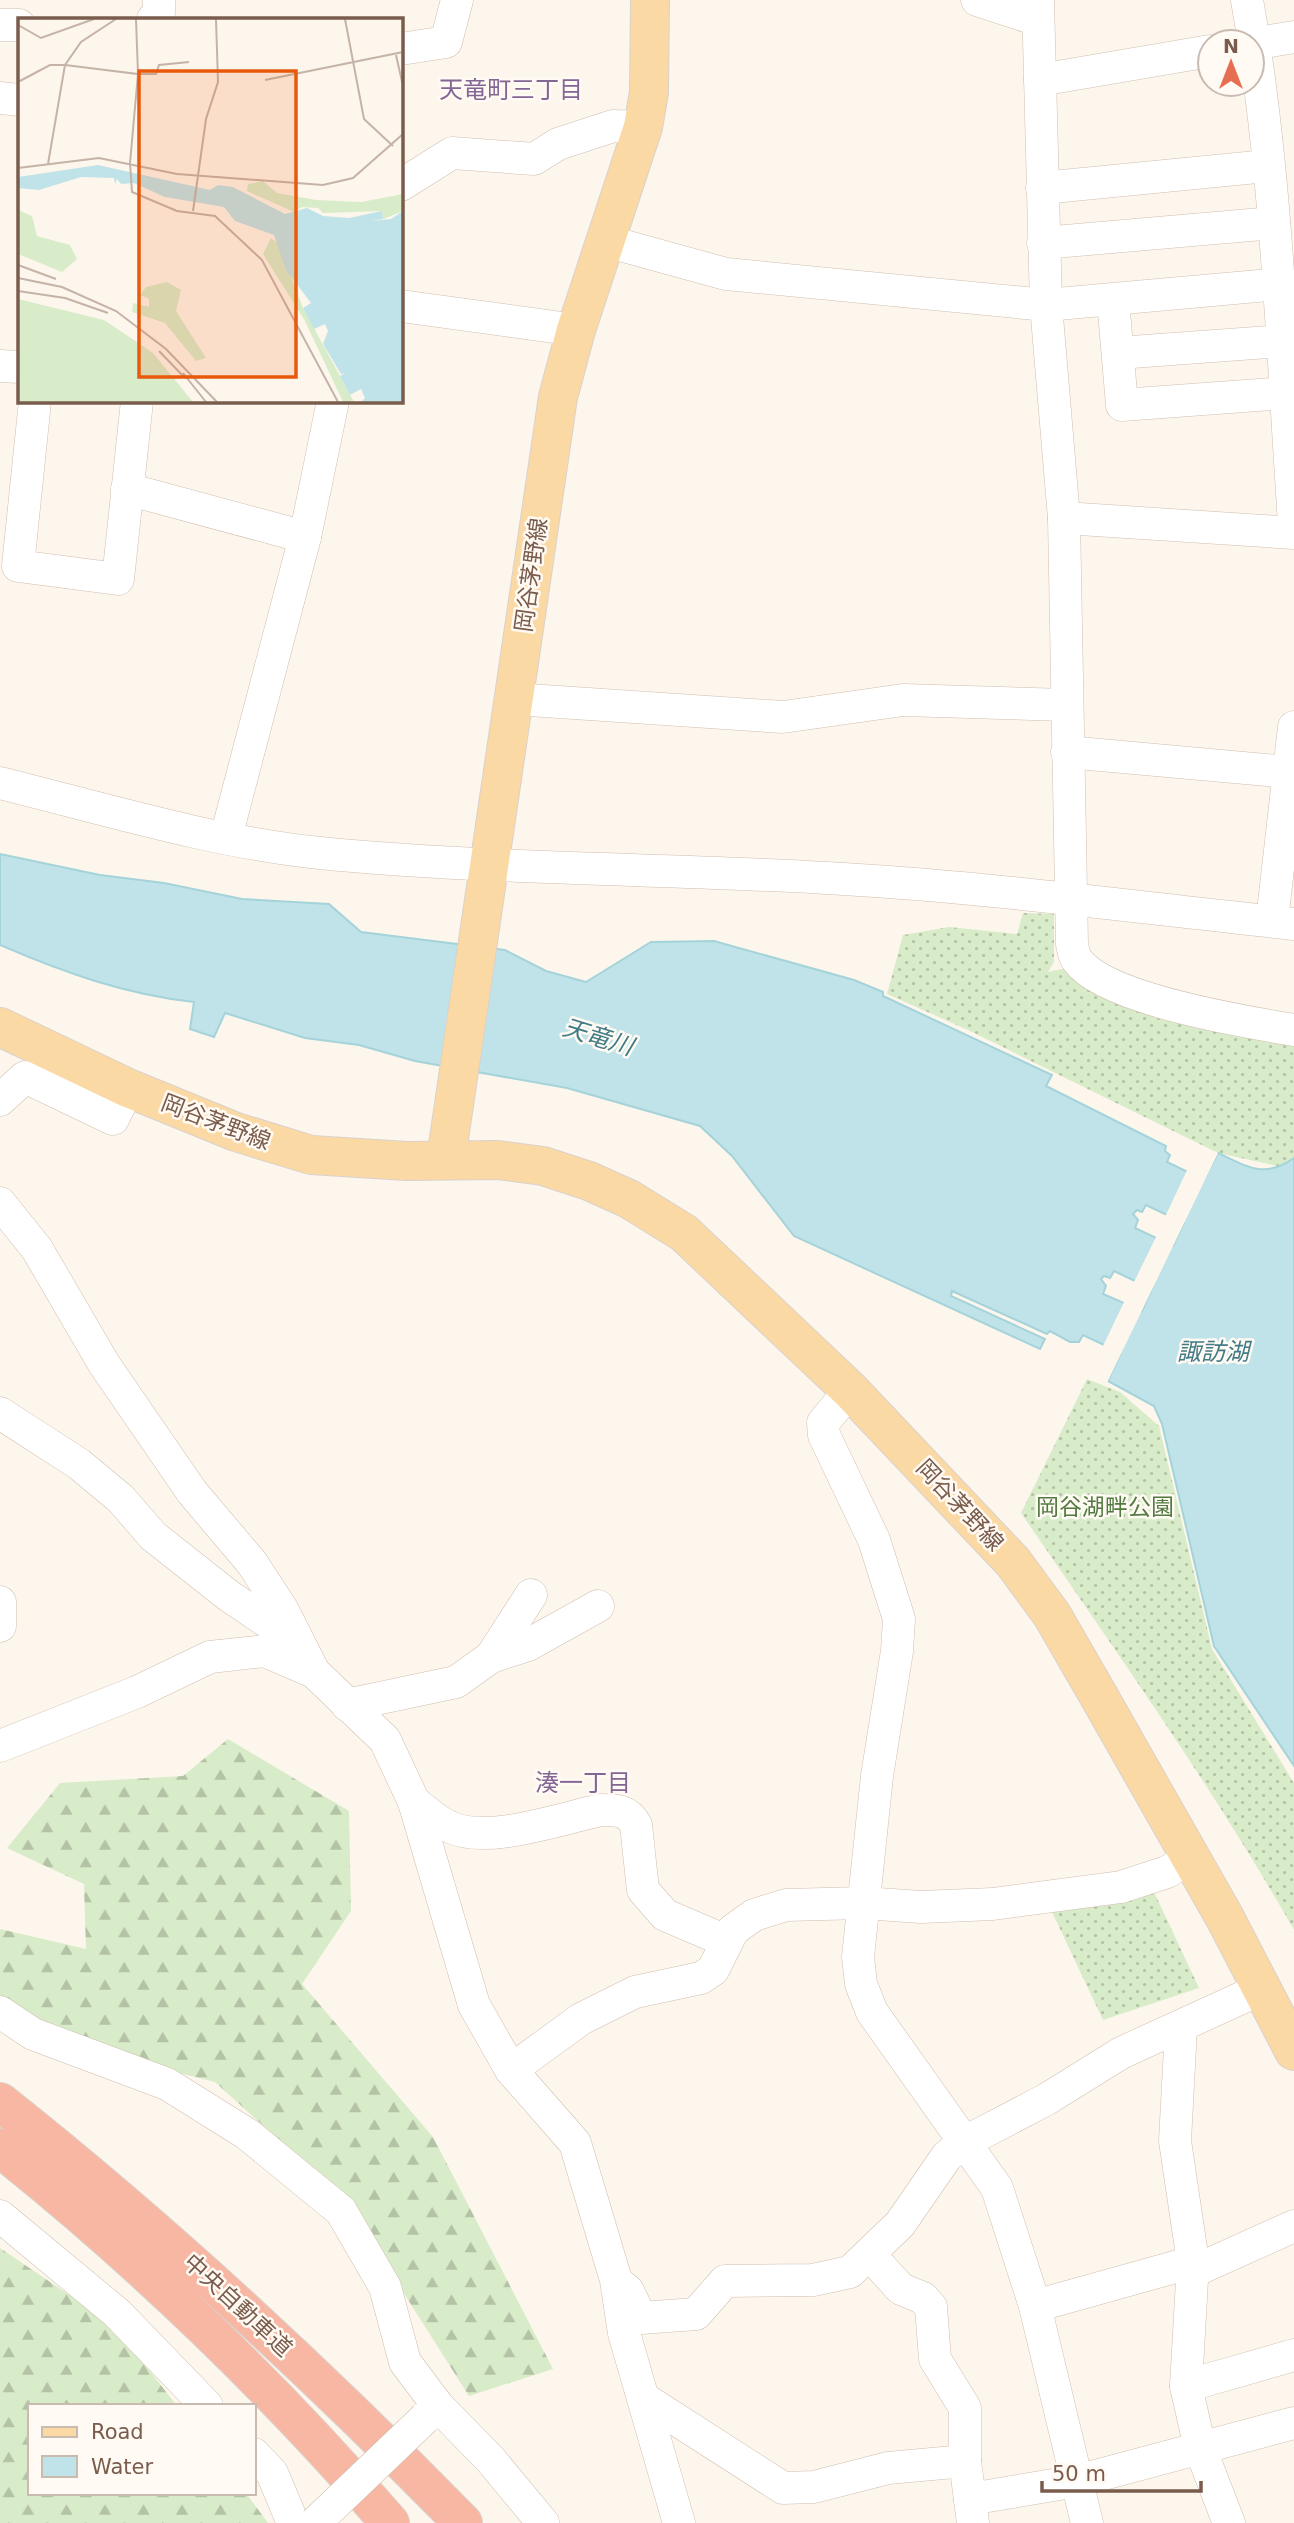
<svg xmlns="http://www.w3.org/2000/svg" width="1294" height="2523" viewBox="0 0 1294 2523" font-family="'DejaVu Sans','Noto Sans JP',sans-serif">
<style>
.grass{fill:url(#grass-dots)}
.forest{fill:url(#forest-firs)}
.water{fill:#bfe3e8;stroke:#a5d3da;stroke-width:2;fill-rule:evenodd}
.pier{fill:#fdf6ec}
.lines{fill:none;stroke-linecap:round;stroke-linejoin:round}
.minor-casing{stroke:#d1beb0;stroke-width:33}
.major-casing{stroke:#dad1cd;stroke-width:40}
.highway-casing{stroke:#dad1cd;stroke-width:40}
.minor{stroke:#fff;stroke-width:32}
.major{stroke:#fbd9a5;stroke-width:38}
.highway{stroke:#f7b7a3;stroke-width:38}
.minor-bridge-casing{stroke:#d1beb0;stroke-width:33;stroke-linecap:butt}
.minor-bridge{stroke:#fff;stroke-width:32}
.labels{text-anchor:middle;stroke-width:5;stroke-linejoin:round;paint-order:stroke}
.street-label{font-size:23px;fill:#7a5c4d;stroke:#fffaf3}
.park-label{font-size:23px;fill:#537a41;stroke:#fffaf3}
.neighbourhood-label{font-size:24px;fill:#846695;stroke:#fffaf3}
.water-label{font-size:24px;font-style:italic;fill:#437c86;stroke:#fffaf3}
.inset-road{fill:none;stroke:#c5b3a7;stroke-width:2}
.view{fill:#e8590c;fill-opacity:0.15;stroke:#e8590c;stroke-width:3.5}
.inset-edge{fill:none;stroke:#7a5c4d;stroke-width:3.5}
</style>
<defs>
<pattern id="grass-dots" width="8" height="8" patternUnits="userSpaceOnUse" patternTransform="scale(1.75)"><rect width="8" height="8" fill="#d8ecc9"/><path d="M2 2h.1M6 6h.1" fill="none" stroke="#b4c2a5" stroke-width="1.8" stroke-linecap="round"/></pattern>
<pattern id="forest-firs" width="22" height="20" patternUnits="userSpaceOnUse" patternTransform="scale(1.75)"><rect width="22" height="20" fill="#d8ecc9"/><path d="M5 1l3.5 6h-7zM16 11l3.5 6h-7z" fill="#b4c2a5"/></pattern>
</defs>
<rect width="100%" height="100%" fill="#fdf6ec"/>
<g class="grass">
<polygon points="1023,913 1054,914 1054,962 1048,972 1062,969 1294,1042 1294,1158 1282,1167 1218,1153 970,1031 887,994 903,935 949,927 1017,934"/>
<path d="M1087,1379l33,13 39,34 53,223 82,134v147c-82,-144 -179,-280 -273,-417z"/>
<polygon points="1154,1892 1199,1988 1103,2020 1052,1912"/>
</g>
<g class="forest">
<polygon points="228,1739 349,1811 351,1911 302,1984 433,2137 553,2369 469,2396 344,2199 215,2082 131,2061 0,2011 0,1929 86,1949 84,1884 7,1848 60,1783 183,1776"/>
<polygon points="0,2248 115,2326 177,2406 30,2406 30,2493 246,2493 268,2523 0,2523"/>
</g>
<path class="water" d="M0,854l100,21 64,8 78,16 87,5 32,28 144,18 41,21 40,11 65,-40 63,-1 140,39 29,12v4l169,79 -6,11 120,60 -1,5 5,4 -3,7 37,18 14,-27c30,14 46,26 76,5v608l-80,-120 -52,-222 -8,-18 -46,-25 13,-28 -38,-18 -4,7h-9l-20,-11 -3,3 -95,-43 -1,5 94,43 -5,10 -246,-113 -62,-80 -32,-30 -133,-38 -152,-27 -56,-16 -54,-7 -80,-25 -11,24 -24,-8 4,-27c-67,-7 -132,-30 -194,-57zM1146,1205l38,18 -11,23 -38,-18 3,-8 -5,-6 4,-4 5,2zM1114,1271l38,18 -10,22 -39,-17 3,-8 -5,-7 3,-3 6,2z"/>
<polygon class="pier" points="1215,1151 1218,1153 1106,1385 1105,1380 1117,1355 1102,1348 1125,1300 1140,1307 1148,1291 1133,1284 1157,1235 1171,1242 1180,1224 1165,1217 1188,1168 1203,1175"/>
<g class="lines">
<defs>
<g id="minor">
<polyline points="977,0 1038,20"/>
<path d="M1038,0l8,305 18,213 8,426c1,5 2,12 5,16 28,39 168,62 217,70"/>
<path d="M1247,0c30,172 35,349 47,523"/>
<polyline points="153,19 159,13 159,0"/>
<polyline points="0,25 19,25"/>
<polyline points="1252,44 1294,37"/>
<polyline points="401,49 446,42 457,0"/>
<polyline points="1040,80 1210,51"/>
<polyline points="0,98 19,100"/>
<polyline points="401,185 452,153 534,159 558,144 613,126 643,127"/>
<polyline points="1042,188 1267,166"/>
<polyline points="606,241 726,274 1046,305 1280,284"/>
<polyline points="1043,243 1274,223"/>
<polyline points="1113,300 1122,405 1285,393"/>
<polyline points="401,306 576,330"/>
<polyline points="1118,353 1283,341"/>
<polyline points="0,366 19,367"/>
<polyline points="35,401 18,566 118,579 137,401"/>
<polyline points="127,489 305,537"/>
<polyline points="1064,518 1294,533"/>
<polyline points="514,699 783,717 903,700 1066,705"/>
<polyline points="1067,752 1289,772"/>
<path d="M0,783c105,26 212,59 320,70 174,17 349,15 524,26 150,9 300,29 450,45"/>
<polyline points="226,837 305,537 333,401"/>
<polyline points="1272,921 1294,727"/>
<polyline points="0,1100 25,1077 113,1119 128,1088"/>
<polyline points="0,1203 37,1249 104,1364 192,1492 252,1563 282,1609 314,1672 385,1740 414,1802 474,2005 511,2070 575,2143 616,2280 624,2333 679,2523"/>
<polyline points="850,1390 823,1423 824,1435 874,1540 899,1619 897,1651 877,1776 858,1957 861,1984 872,2012 997,2188 1035,2306 1087,2523"/>
<polyline points="0,1413 79,1464 121,1499 153,1536 229,1596 296,1641"/>
<polyline points="0,1602 0,1626"/>
<polyline points="491,1657 531,1595"/>
<polyline points="347,1705 456,1682 491,1657 528,1645 598,1606"/>
<polyline points="0,1746 137,1692 210,1657 265,1651 314,1672"/>
<path d="M414,1802c11,8 23,20 36,25 37,18 112,-9 151,-17 16,0 27,0 35,15l7,65 22,25 61,26"/>
<polyline points="0,2012 33,2034 167,2084 247,2134 341,2211 385,2287 405,2362 438,2406 490,2459 543,2523"/>
<polyline points="1181,2028 1175,2141 1193,2262 1186,2386 1200,2448 1229,2523"/>
<polyline points="511,2070 581,2019 635,1992 701,1978 713,1970 733,1930 754,1915 786,1905 863,1903 921,1907 993,1904 1121,1887 1167,1872 1190,1858"/>
<polyline points="0,2216 117,2313 207,2406"/>
<polyline points="870,2255 901,2289 923,2298 931,2307 935,2359 965,2408 965,2461"/>
<polyline points="1192,2272 1294,2226"/>
<polyline points="622,2286 628,2291 641,2318 696,2314 725,2281 813,2280 850,2272 900,2224 947,2156 965,2142 1047,2099 1121,2053 1261,1989"/>
<polyline points="1035,2306 1193,2262"/>
<polyline points="1186,2386 1294,2355"/>
<polyline points="646,2400 783,2488 814,2487 888,2468 965,2461 973,2523"/>
<polyline points="254,2454 272,2473 293,2523"/>
<polyline points="970,2499 1077,2481 1294,2423"/>
</g>
<g id="major">
<polyline points="0,1027 128,1088 236,1132 311,1155 407,1161 498,1160 543,1166 589,1181 629,1199 684,1233 850,1390 1013,1562 1052,1615 1101,1700 1225,1918 1294,2051"/>
<polyline points="446,1159 558,397 576,330 643,127 649,92 650,0"/>
</g>
<g id="highway">
<path d="M0,2102c164,130 317,272 463,421"/>
<path d="M0,2148c142,113 271,238 390,375"/>
</g>
</defs>
<use href="#minor" class="minor-casing"/>
<use href="#major" class="major-casing"/>
<use href="#highway" class="highway-casing"/>
<use href="#minor" class="minor"/>
<use href="#major" class="major"/>
<use href="#highway" class="highway"/>
<defs>
<polyline id="minor-bridge" points="315,2523 425,2418"/>
</defs>
<use href="#minor-bridge" class="minor-bridge-casing"/>
<use href="#minor-bridge" class="minor-bridge"/>
</g>
<g class="labels">
<g class="street-label">
<text transform="translate(531 575) rotate(-82)" y="8">岡谷茅野線</text>
<text transform="translate(216 1122) rotate(21)" y="8">岡谷茅野線</text>
<text transform="translate(960 1505) rotate(47)" y="8">岡谷茅野線</text>
<text transform="translate(238 2305) rotate(43)" y="8">中央自動車道</text>
</g>
<g class="park-label">
<text x="1105" y="1515">岡谷湖畔公園</text>
</g>
<g class="neighbourhood-label">
<text x="511" y="98">天竜町三丁目</text>
<text x="583" y="1791">湊一丁目</text>
</g>
<g class="water-label">
<text transform="translate(598 1037) rotate(17)" y="8">天竜川</text>
<text x="1213" y="1360">諏訪湖</text>
</g>
</g>
<g transform="translate(18 18)">
<rect width="385" height="385" fill="#fdf6ec"/>
<path d="M245,163l14,12 39,7 45,2 42,-8v17l-20,8 -1,-8 -59,2 -5,-5 -16,-1 -8,5 -47,-21 1,-7zM253,220l8,6 24,64 51,94h-11l-38,-81 -42,-67z" fill="#d8ecc9"/>
<path d="M0,192l14,6 5,20 33,9 7,14 -15,13 -44,-18zM149,264l14,8 -5,21 30,47 -10,3 -31,-38 -33,-11 1,-9 16,4v-8l-9,-4 6,-8zM0,281l86,21 49,33 40,49h-175z" fill="#d8ecc9"/>
<path d="M80,147l112,25 8,-5 15,2 52,27 22,-6 16,8 26,2 33,-7 1,8 -13,2 21,-2 12,-8v191h-42l4,-4 -4,-9 -11,6 -10,-19 5,-3 -4,1 -18,-30 5,-13 -3,-7 -11,5 -11,-21 8,-5 -25,-33 -12,-35 -39,-14 -11,-14 -59,-10 -31,-14 -13,1 -4,-5 -2,5 -1,-6 -33,-1 -42,13 -21,-2v-11z" fill="#bfe3e8"/>
<path class="inset-road" d="M98,1l-35,23 -16,23 73,9 -2,-55M327,1l19,100 29,27M0,7l23,13 53,-19M378,37l7,31M247,62l138,-28M0,64l32,-17h15l-17,99M112,145l8,-89h18l3,-9 30,-3M112,145l2,29 45,19 38,5 47,44 76,142M0,150l81,-10 78,16 146,11 30,-7 50,-44M175,193l13,-92 12,-37 -2,-63M0,247l38,14M0,260l44,9 54,24 50,38 51,53M0,273l47,7 43,15M141,333l26,27M165,355l23,29"/>
<path class="view" d="M121,53h157v306h-157z"/>
<rect width="385" height="385" class="inset-edge"/>
</g>
<rect x="28" y="2404" width="228" height="91" fill="#fffaf3" stroke="#cabbb1" stroke-width="2"/>
<rect x="42" y="2427" width="35" height="10" fill="#fbd9a5" stroke="#cabbb1" stroke-width="2"/>
<text x="91" y="2439" font-size="21" fill="#7a5c4d">Road</text>
<rect x="42" y="2456" width="35" height="21" fill="#bfe3e8" stroke="#cabbb1" stroke-width="2"/>
<text x="91" y="2474" font-size="21" fill="#7a5c4d">Water</text>
<g transform="translate(1231 63)"><circle r="33" fill="#fffaf3" stroke="#cabbb1" stroke-width="2"/>
<path d="M0-5L12 26L0 18L-12 26Z" fill="#e76f51"/>
<text y="-10" font-size="19" font-weight="bold" text-anchor="middle" fill="#7a5c4d">N</text>
</g>
<path d="M1042 2481v10h159v-10" fill="none" stroke="#7a5c4d" stroke-width="3.5"/>
<text x="1052" y="2481" font-size="21" fill="#7a5c4d" stroke="#fffaf3" stroke-width="5" paint-order="stroke">50 m</text>
</svg>
